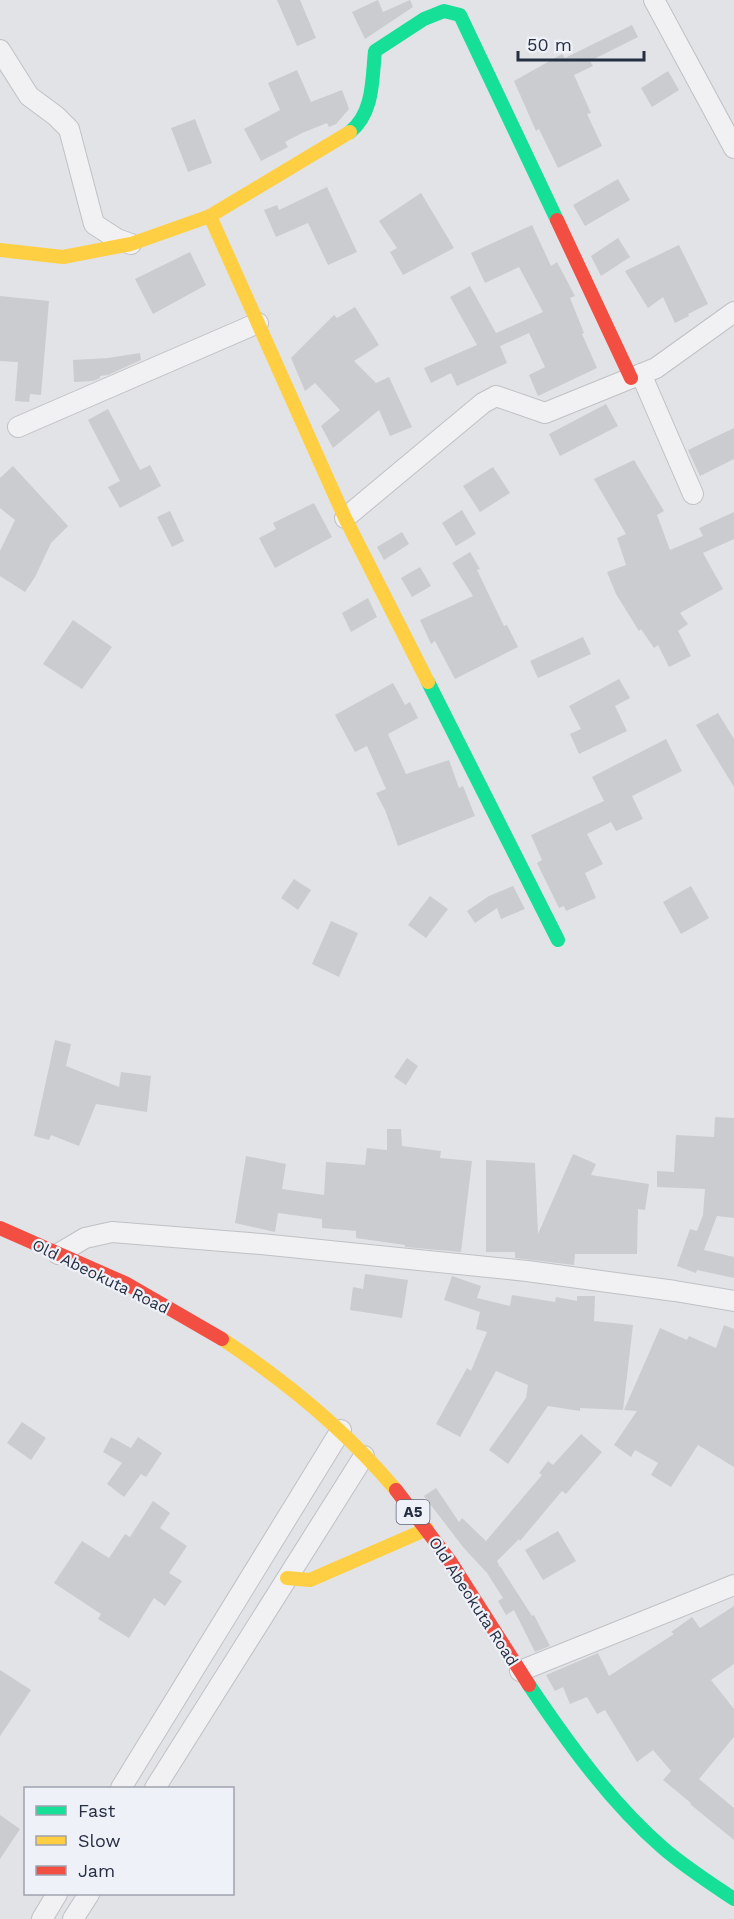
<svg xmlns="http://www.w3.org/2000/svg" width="734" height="1919" viewBox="0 0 734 1919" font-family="'Work Sans',sans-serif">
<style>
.building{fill:#cbccd0}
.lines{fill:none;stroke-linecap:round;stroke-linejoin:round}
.street-casing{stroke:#bfc1c5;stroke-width:22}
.street{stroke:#f1f1f3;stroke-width:20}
.fast{stroke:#16e098;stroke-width:14}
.slow{stroke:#ffcf43;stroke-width:14}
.jam{stroke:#f24e42;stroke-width:14}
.labels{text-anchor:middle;stroke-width:4.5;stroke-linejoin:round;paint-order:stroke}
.shield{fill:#eef1f7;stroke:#626878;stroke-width:1.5}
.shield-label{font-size:15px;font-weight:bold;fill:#262e42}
.street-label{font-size:16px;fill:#262e42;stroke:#eef1f7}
</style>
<rect width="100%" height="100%" fill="#e1e3e7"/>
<g class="building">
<polygon points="277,0 300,0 316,38 297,46"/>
<polygon points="378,0 383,12 410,0 413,7 365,39 352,12"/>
<polygon points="632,25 638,37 590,61 593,66 574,75 591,113 587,114 602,146 558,168 539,129 536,131 514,81 562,54 565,58"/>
<polygon points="297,70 311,102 342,90 349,109 336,124 329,127 327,123 302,133 285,142 288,147 261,161 244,129 280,110 268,83"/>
<polygon points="668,71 679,90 652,107 641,88"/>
<polygon points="195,119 212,163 188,172 171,128"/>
<polygon points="618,179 630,200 585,226 573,205"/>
<polygon points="327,187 357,252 328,265 308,223 276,237 264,210 277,205 279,210"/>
<polygon points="421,193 454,248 403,275 390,252 397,248 379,221"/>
<polygon points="532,225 551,266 557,262 575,296 570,298 584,333 582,334 597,368 538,396 529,375 545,367 529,333 500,346 507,363 457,386 451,373 431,383 424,368 477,345 450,297 470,286 496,333 543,312 519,267 485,283 471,253"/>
<polygon points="618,238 630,257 601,276 591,256"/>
<polygon points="679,245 708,304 688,314 689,316 675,323 663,297 648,308 625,271"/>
<polygon points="190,252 206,285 153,314 135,279"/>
<polygon points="0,296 49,301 41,395 30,394 29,402 15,401 18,362 0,361"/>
<polygon points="355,307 379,345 354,361 376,383 389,377 412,427 390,436 379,410 333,448 321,426 340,410 315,383 305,391 291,358 334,315 337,318"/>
<polygon points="140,353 141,360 108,375 100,376 100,378 93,381 74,382 73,360 108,358"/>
<polygon points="606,404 618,426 560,456 549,434"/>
<polygon points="108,409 140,470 150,465 161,486 120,508 108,487 120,481 88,420"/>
<polygon points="734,428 734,459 700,476 688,450"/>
<polygon points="634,460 664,511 657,515 670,550 703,536 699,528 734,512 734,539 703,553 723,589 680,613 688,624 678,631 691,656 669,667 658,645 654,648 641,629 639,631 616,594 607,572 626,565 617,538 626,534 594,479"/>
<polygon points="13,466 68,526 51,543 35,577 25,592 0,576 0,551 15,520 0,508 0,478"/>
<polygon points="493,467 510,493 480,512 463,486"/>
<polygon points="314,503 332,537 275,568 259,538 276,529 273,523"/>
<polygon points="462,510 476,534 456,546 442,523"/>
<polygon points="170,511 184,541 172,547 157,517"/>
<polygon points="402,532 409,544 384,560 377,547"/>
<polygon points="470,552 480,569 477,570 504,626 507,625 518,647 455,679 435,641 431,644 420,620 473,596 452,563"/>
<polygon points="420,567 431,586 412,597 401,578"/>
<polygon points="368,598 377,617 351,632 342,613"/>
<polygon points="73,620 112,647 82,689 43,664"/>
<polygon points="583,637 591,654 538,678 530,661"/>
<polygon points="619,679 630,698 615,706 627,731 579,754 570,734 581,729 569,706"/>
<polygon points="393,683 405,705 410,702 418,718 388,734 406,774 449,760 459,788 463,786 475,816 398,846 385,810 376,793 386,789 367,746 355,752 335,715"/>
<polygon points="718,713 734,739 734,787 696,725"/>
<polygon points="666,739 682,771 632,796 643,819 616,831 611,822 587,834 603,864 585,873 596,898 566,911 564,906 559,908 537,863 542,860 531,835 604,801 592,777"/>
<polygon points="294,879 311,890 298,910 281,898"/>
<polygon points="513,886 525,909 501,919 497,908 475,923 467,911 489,896"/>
<polygon points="691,886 709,918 681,934 663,902"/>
<polygon points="430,896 448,909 426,938 408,925"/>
<polygon points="331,921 358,933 339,977 312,964"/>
<polygon points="55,1040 71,1044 66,1066 119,1087 121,1072 151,1076 147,1112 96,1104 79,1146 51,1135 49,1140 34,1136"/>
<polygon points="407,1058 418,1066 406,1085 394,1077"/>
<polygon points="715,1117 734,1118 734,1218 717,1216 704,1250 734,1257 734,1278 697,1270 696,1273 677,1266 690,1229 697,1231 703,1215 705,1189 657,1187 657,1171 674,1172 676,1135 714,1137"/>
<polygon points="387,1129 401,1129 402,1146 441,1151 440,1158 472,1161 461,1252 405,1247 405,1245 356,1238 356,1231 322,1228 322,1219 278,1213 275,1232 235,1223 246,1156 286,1164 282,1189 324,1195 326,1162 365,1165 367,1148 387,1150"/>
<polygon points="573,1154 596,1164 591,1175 649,1184 645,1210 638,1209 637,1254 575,1254 574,1265 515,1258 515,1252 486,1252 486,1160 535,1163 538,1234"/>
<polygon points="365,1274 408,1280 402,1318 350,1310 353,1287 363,1289"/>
<polygon points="452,1276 481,1286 477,1298 510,1306 512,1295 555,1302 556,1297 577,1301 577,1296 595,1296 594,1321 633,1325 623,1410 580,1408 580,1411 548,1406 508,1464 489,1450 526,1398 528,1385 496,1371 460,1437 436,1424 467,1368 471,1371 487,1332 476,1329 480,1312 444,1300"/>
<polygon points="724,1325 734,1329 734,1467 698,1445 671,1487 651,1475 658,1463 635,1450 631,1457 614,1445 637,1411 624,1410 660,1328 687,1340 689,1336 716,1348"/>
<polygon points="22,1422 46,1438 31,1460 7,1443"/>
<polygon points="581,1434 602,1452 566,1494 562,1491 520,1541 519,1539 497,1561 499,1565 498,1567 500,1566 532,1616 534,1615 550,1646 535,1652 514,1610 506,1615 498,1601 503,1598 487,1573 463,1547 424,1496 436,1488 459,1522 462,1518 486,1541 542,1475 539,1473 548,1461 553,1465"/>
<polygon points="111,1437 131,1448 138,1437 162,1453 146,1477 141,1474 124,1497 107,1484 122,1463 103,1452"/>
<polygon points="153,1501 170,1513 160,1528 187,1546 169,1573 182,1581 165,1606 154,1598 129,1638 98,1619 101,1614 54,1583 82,1541 109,1558 125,1534 130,1537"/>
<polygon points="558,1531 576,1561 543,1580 525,1550"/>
<polygon points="734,1606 734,1664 711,1680 734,1709 734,1737 699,1779 734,1808 734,1840 690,1804 691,1803 663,1780 671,1771 653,1750 637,1762 605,1710 597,1714 587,1697 570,1704 563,1687 555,1691 546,1675 598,1653 609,1676 674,1634 671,1632 692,1617 700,1628"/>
<polygon points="0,1670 31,1690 0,1736"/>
<polygon points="0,1815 20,1829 0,1859"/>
</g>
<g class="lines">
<defs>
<g id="street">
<polyline points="654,0 734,148"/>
<polyline points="0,50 29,96 56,116 69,129 94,224 117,239 131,244"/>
<polyline points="641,374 693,494"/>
<polyline points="18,427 258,323"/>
<polyline points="345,518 483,403 496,396 545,413 656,368 734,312"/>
<polyline points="58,1254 85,1238 112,1232 261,1244 527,1271 675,1291 734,1301"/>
<polyline points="520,1671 734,1585"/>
<polyline points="121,1788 341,1430"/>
<polyline points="155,1788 364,1456"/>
<polyline points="42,1919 57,1894"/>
<polyline points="73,1919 89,1894"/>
</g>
</defs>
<use href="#street" class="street-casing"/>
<use href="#street" class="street"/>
<g class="fast">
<path d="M350,132c24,-19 22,-53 25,-81l49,-32 20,-8 16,4 97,205"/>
<polyline points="428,682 558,940"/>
<path d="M529,1685c39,58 82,118 134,163 22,19 47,35 71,51"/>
</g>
<g class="slow">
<polyline points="210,216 345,518 428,682"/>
<polyline points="0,250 63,257 131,244 210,216 350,132"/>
<path d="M222,1339c65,43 124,91 174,151"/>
<polyline points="287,1578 310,1580 427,1529"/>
</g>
<g class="jam">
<polyline points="557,220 631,378"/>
<polyline points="0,1228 127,1284 222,1339"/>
<polyline points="396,1490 450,1561 529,1685"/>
</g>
</g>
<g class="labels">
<rect class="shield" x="396.5" y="1500" width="33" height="24" rx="4.5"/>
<g class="shield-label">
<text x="413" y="1517">A5</text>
</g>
<g class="street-label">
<text transform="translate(101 1276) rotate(26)" y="6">Old Abeokuta Road</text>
<text transform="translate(474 1601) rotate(57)" y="6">Old Abeokuta Road</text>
</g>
</g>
<rect x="24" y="1787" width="210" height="108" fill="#eef1f7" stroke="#9ea3af" stroke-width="1.5"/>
<rect x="36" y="1806" width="30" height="9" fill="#16e098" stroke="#9ea3af" stroke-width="1.5"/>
<text x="78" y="1817" font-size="18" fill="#262e42">Fast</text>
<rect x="36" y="1836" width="30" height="9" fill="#ffcf43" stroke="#9ea3af" stroke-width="1.5"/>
<text x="78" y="1847" font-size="18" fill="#262e42">Slow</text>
<rect x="36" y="1866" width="30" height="9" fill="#f24e42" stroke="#9ea3af" stroke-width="1.5"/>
<text x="78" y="1877" font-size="18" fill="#262e42">Jam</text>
<path d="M518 51v9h126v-9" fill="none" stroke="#262e42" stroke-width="3"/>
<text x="527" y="51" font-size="18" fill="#262e42" stroke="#eef1f7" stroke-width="4.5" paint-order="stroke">50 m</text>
</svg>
